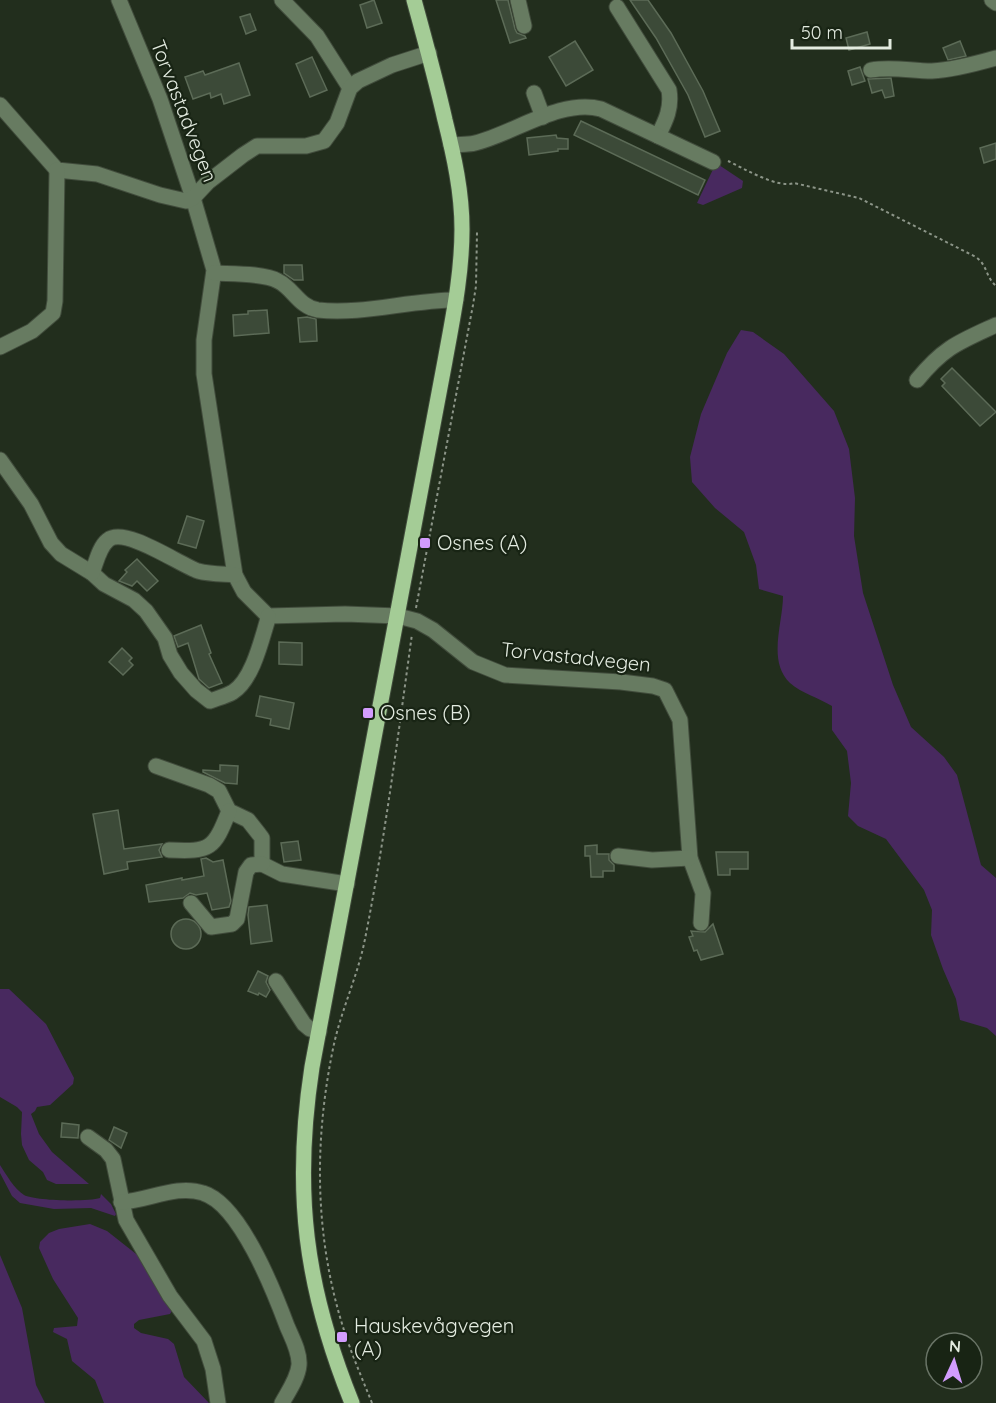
<svg xmlns="http://www.w3.org/2000/svg" width="996" height="1403" viewBox="0 0 996 1403" font-family="Quicksand,sans-serif">
<style>
.green{fill:#48295f}
.building{fill:#3c4a38;stroke:#5c6b57;stroke-width:1.5}
.lines{fill:none;stroke-linecap:round;stroke-linejoin:round}
.minor-casing{stroke:#414c3c;stroke-width:17}
.major-casing{stroke:#414c3c;stroke-width:17}
.path{stroke:#8c9588;stroke-width:2;stroke-dasharray:3 3;stroke-linecap:butt}
.minor{stroke:#677b61;stroke-width:15}
.major{stroke:#a4cc96;stroke-width:15}
.poi-dot{fill:#d29cfd;stroke:#182414;stroke-width:2}
.labels{text-anchor:middle;stroke-width:4.5;stroke-linejoin:round;paint-order:stroke}
.street-label{font-size:20px;fill:#e3ebe0;stroke:#182414}
.poi-label{font-size:20px;fill:#e3ebe0;stroke:#182414;text-anchor:start}
</style>
<rect width="100%" height="100%" fill="#222e1d"/>
<g class="green">
<polygon points="716,163 743,181 742,188 703,205 697,203"/>
<path d="M741,330l12,2 31,22 50,57 15,38 6,49 -1,38 9,57 30,92 18,42 33,30 13,18 24,90 15,13v158l-9,-8 -27,-8 -4,-21 -13,-30 -12,-34 1,-25 -8,-20 -38,-51 -28,-13 -10,-10 3,-33 -4,-32 -15,-21v-24c-13,-8 -31,-13 -42,-23 -23,-22 -7,-60 -7,-87l-24,-7 -3,-24 -12,-33 -29,-24 -23,-26 -2,-25 11,-43 26,-61z"/>
<polygon points="0,989 9,989 46,1024 74,1078 73,1084 50,1105 37,1107 35,1111 31,1114 39,1134 52,1152 89,1184 56,1184 47,1180 43,1172 29,1160 22,1145 21,1134 22,1112 17,1107 0,1097"/>
<path d="M0,1165c6,9 14,24 24,30 11,6 64,7 76,3l1,-4 10,10 5,10 -1,2 -24,-8 -37,1 -34,-6 -8,-7 -12,-23z"/>
<polygon points="90,1224 107,1231 145,1261 173,1309 170,1314 139,1320 134,1324 134,1328 141,1333 168,1339 174,1344 184,1377 209,1403 104,1403 95,1380 72,1361 67,1339 53,1332 54,1328 77,1326 78,1318 53,1279 39,1248 40,1242 49,1233 59,1229"/>
<polygon points="0,1255 22,1308 36,1385 45,1403 0,1403"/>
</g>
<g class="building">
<polygon points="374,0 382,23 367,28 360,5"/>
<polygon points="496,0 508,0 515,29 517,33 525,36 526,38 510,43"/>
<polygon points="630,0 648,0 671,33 703,91 720,131 705,137 688,95 656,38"/>
<polygon points="250,14 256,30 246,34 240,17"/>
<polygon points="867,32 870,44 849,50 846,38"/>
<polygon points="575,41 593,70 566,86 549,57"/>
<polygon points="960,41 966,56 948,60 943,48"/>
<polygon points="312,57 327,90 310,97 296,64"/>
<polygon points="239,63 250,95 224,104 221,94 211,98 210,93 193,99 185,77 203,71 205,75"/>
<polygon points="860,67 865,81 852,85 848,71"/>
<polygon points="891,78 894,96 885,98 882,90 872,93 868,79"/>
<polygon points="581,121 705,180 698,195 574,135"/>
<polygon points="556,135 557,138 568,139 568,149 558,149 558,151 529,155 527,138"/>
<polygon points="996,143 996,159 984,163 980,148"/>
<polygon points="284,265 302,265 303,280 294,280 284,273"/>
<polygon points="267,310 269,333 234,336 233,315 248,314 248,311"/>
<polygon points="307,317 316,319 317,341 300,342 298,318"/>
<polygon points="952,368 996,412 980,426 942,386 945,383 941,379"/>
<polygon points="187,516 204,521 196,548 178,543"/>
<polygon points="137,559 158,581 147,591 137,581 132,586 119,581 127,572 125,570"/>
<polygon points="201,625 211,653 209,654 222,683 209,688 199,679 188,643 178,647 174,636"/>
<polygon points="279,642 302,643 302,665 279,664"/>
<polygon points="122,648 132,658 129,661 133,665 123,675 109,662"/>
<polygon points="260,696 294,703 289,729 270,725 271,719 256,716"/>
<polygon points="220,765 238,766 237,784 225,783 203,772 203,770 220,771"/>
<polygon points="118,810 124,849 162,844 159,850 162,857 127,862 128,869 104,874 93,814"/>
<polygon points="298,841 301,860 284,862 281,843"/>
<polygon points="597,845 597,854 609,854 609,860 614,865 614,871 603,871 603,877 591,877 590,856 585,856 585,846"/>
<polygon points="716,852 748,852 748,869 730,869 730,875 718,875"/>
<polygon points="206,858 213,862 223,860 231,901 229,907 212,910 207,893 196,895 190,893 183,898 149,902 146,885 182,878 182,880 204,876 201,859"/>
<polygon points="267,905 272,941 251,944 248,915 249,907"/>
<circle cx="186" cy="934" r="15"/>
<polygon points="713,924 723,954 701,960 697,950 694,951 689,937 693,936 691,931 705,932"/>
<polygon points="258,971 268,976 266,982 270,990 266,997 259,993 258,995 248,991"/>
<polygon points="62,1123 79,1125 78,1138 61,1137"/>
<polygon points="114,1127 127,1133 121,1148 109,1140"/>
</g>
<g class="lines">
<defs>
<g id="minor">
<polyline points="119,0 160,99 193,198 214,270 204,340 204,374 235,575 244,592 268,616 345,614 398,616 417,621 433,630 473,662 505,675 621,682 653,686 665,690 680,720 690,858 703,893 701,923"/>
<polyline points="282,0 317,36 350,88"/>
<polyline points="518,0 524,26"/>
<polyline points="992,0 996,3"/>
<path d="M617,7l52,83c3,18 -3,30 -11,46"/>
<path d="M871,70c21,-4 40,1 61,1 21,-1 43,-7 64,-13"/>
<polyline points="534,93 543,117"/>
<polyline points="0,105 57,170 97,174 160,195 186,201 193,198 208,182 243,155 257,146 306,146 324,141 337,123 350,88 358,81 392,65 429,53"/>
<path d="M451,145c8,-1 16,0 24,-2 38,-9 86,-45 126,-34l112,53"/>
<path d="M214,273c17,1 50,0 64,8 15,7 21,26 40,29 44,5 92,-10 138,-10"/>
<polyline points="0,347 32,331 53,313 55,301 57,170"/>
<path d="M917,380c27,-33 42,-38 79,-55"/>
<path d="M0,460l31,44 20,39 10,11 31,19 12,11 30,16 12,11 19,27 5,17 11,18 15,17 14,11c8,-3 16,-5 23,-9 19,-12 28,-50 34,-70l1,-6"/>
<path d="M92,573c4,-10 7,-26 16,-33 17,-14 72,25 90,31 11,3 25,3 37,4"/>
<polyline points="156,766 209,785 219,791 229,811 248,820 259,834 262,838 262,864"/>
<path d="M169,850c42,2 45,-1 60,-39"/>
<polyline points="618,856 652,860 690,858"/>
<polyline points="262,864 282,874 347,884"/>
<polyline points="191,903 211,927 232,924 237,919 246,872 251,865 262,864"/>
<polyline points="276,981 304,1024 310,1029 319,1032"/>
<polyline points="88,1137 106,1150 113,1159 126,1220 170,1296 204,1341 213,1369 218,1403"/>
<path d="M121,1202c27,-1 55,-18 82,-9 37,11 71,98 84,133 5,12 13,26 12,39 -1,13 -11,27 -17,38"/>
</g>
<path id="major" d="M352,1403c-47,-116 -59,-212 -40,-336l133,-706c8,-44 17,-87 17,-132 0,-37 -8,-73 -17,-109 -9,-40 -20,-80 -31,-120"/>
</defs>
<use href="#minor" class="minor-casing"/>
<use href="#major" class="major-casing"/>
<g class="path">
<path d="M728,161c15,7 50,28 66,22l65,15 117,59c12,9 9,19 20,29"/>
<polyline points="416,608 473,305 476,286 477,232"/>
<path d="M372,1403c-10,-25 -21,-50 -29,-76 -29,-93 -29,-189 -9,-283 8,-36 24,-69 31,-105 20,-101 33,-203 47,-305"/>
</g>
<use href="#minor" class="minor"/>
<use href="#major" class="major"/>
</g>
<g class="poi-dot">
<rect x="419" y="537" width="12" height="12" rx="3"/>
<rect x="362" y="707" width="12" height="12" rx="3"/>
<rect x="336" y="1331" width="12" height="12" rx="3"/>
</g>
<g class="labels">
<g class="street-label">
<text transform="translate(184 111) rotate(69)" y="7">Torvastadvegen</text>
<text transform="translate(576 657) rotate(6)" y="7">Torvastadvegen</text>
</g>
<g class="poi-label">
<text x="437" y="550">Osnes (A)</text>
<text x="380" y="720">Osnes (B)</text>
<text x="354" y="1333">Hauskevågvegen<tspan x="354" dy="23">(A)</tspan></text>
</g>
</g>
<g transform="translate(954 1361) rotate(4)"><circle r="28" fill="#182414" stroke="#697466" stroke-width="1.5"/>
<path d="M0-4.5L10 22L0 15L-10 22Z" fill="#d29cfd"/>
<text y="-9" font-size="16" font-weight="bold" text-anchor="middle" fill="#e3ebe0">N</text>
</g>
<path d="M792 39v9h98v-9" fill="none" stroke="#e3ebe0" stroke-width="3"/>
<text x="801" y="39" font-size="18" fill="#e3ebe0" stroke="#182414" stroke-width="4.5" paint-order="stroke">50 m</text>
</svg>
